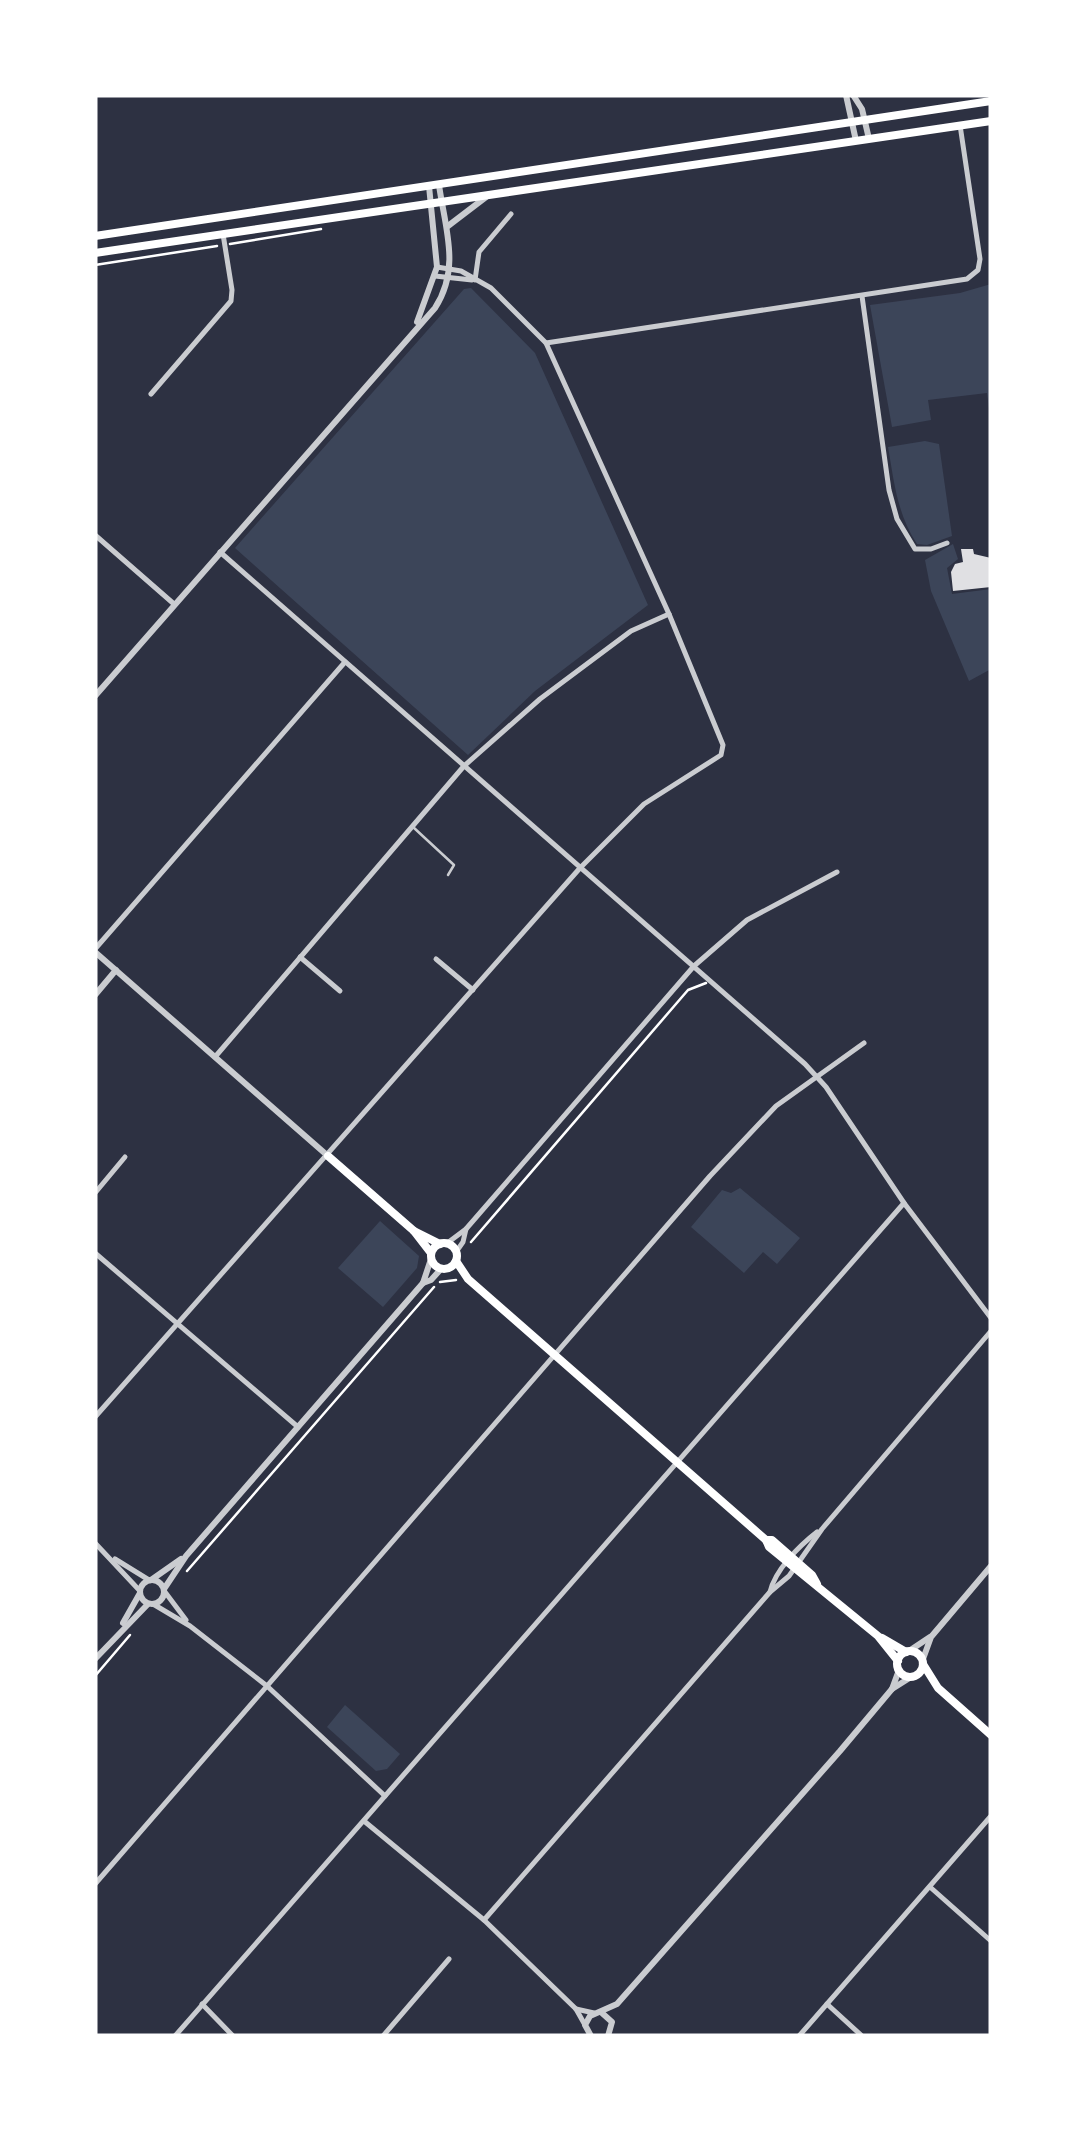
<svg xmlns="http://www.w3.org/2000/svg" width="1086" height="2131" viewBox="0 0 1086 2131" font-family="'DejaVu Sans',sans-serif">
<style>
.green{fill:#3c4559}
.building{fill:#e0e0e3}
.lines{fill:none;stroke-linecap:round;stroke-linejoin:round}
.path{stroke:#fff;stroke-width:2.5}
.service{stroke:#caccd0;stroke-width:2.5}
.minor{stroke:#caccd0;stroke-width:5}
.tertiary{stroke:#caccd0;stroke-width:6}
.secondary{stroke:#fff;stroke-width:8}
.primary{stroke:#fff;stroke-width:8}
</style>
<rect width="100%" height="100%" fill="#2d3142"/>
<g class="green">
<polygon points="991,284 991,424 987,393 928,400 931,420 892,427 870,305 960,293"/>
<polygon points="471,288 535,353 648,605 535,691 468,755 235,548 464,289"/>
<path d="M925,441l14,3 13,92 -25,9 -10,-1c-20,-30 -23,-63 -29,-97z"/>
<polygon points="953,544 958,559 947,568 952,594 991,589 991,669 969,681 931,591 925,560"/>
<polygon points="740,1188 800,1238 777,1264 763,1252 744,1273 691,1227 722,1190 731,1193"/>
<polygon points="380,1221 419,1256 417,1268 383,1307 338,1268"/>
<polygon points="345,1705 400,1754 387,1769 376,1771 327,1727"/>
</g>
<polygon class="building" points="961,549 973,549 974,554 991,558 991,587 953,591 951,572 955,564 963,562"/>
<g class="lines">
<g class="path">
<polyline points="230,244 321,229"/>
<polyline points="95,265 217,246"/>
<polyline points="471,1242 688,990 706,983"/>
<polyline points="440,1282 456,1280"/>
<polyline points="187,1571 434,1287"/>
<polyline points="95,1676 130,1635"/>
</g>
<polyline class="service" points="413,827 454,865 448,875"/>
<g class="minor">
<polyline points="435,276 472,280"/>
<polyline points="475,280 479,252 511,214"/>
<polyline points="862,296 889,490 897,519 915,549 931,549 947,543"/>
<polyline points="546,343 967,279 978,270 980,259 960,125"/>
<polyline points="151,394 231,301 232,290 223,234"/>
<polyline points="95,535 174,604"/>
<polyline points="220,552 805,1064 826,1087 904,1203 991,1318"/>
<polyline points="95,949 345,662"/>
<polyline points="300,957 340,991"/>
<polyline points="436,959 473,990"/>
<polyline points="215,1057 464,766 540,699 631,631 669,614"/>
<polyline points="95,1193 125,1157"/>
<polyline points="446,1244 466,1229 694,966 747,920 837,872"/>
<polyline points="456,1252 463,1242 466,1229"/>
<polyline points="95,1253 298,1427"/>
<polyline points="95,1417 580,868 644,804 721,755 723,745 669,614 546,343 491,288 461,271 437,267"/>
<polyline points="95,1543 140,1591"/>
<polyline points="115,1559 149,1580"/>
<polyline points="165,1592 186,1620"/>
<path d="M770,1592c5,-22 29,-46 47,-60"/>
<polyline points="153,1604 190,1626 267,1686 385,1796"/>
<polyline points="364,1821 484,1920 576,2009 585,2025"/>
<polyline points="95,1884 710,1176 776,1106 864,1043"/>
<polyline points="930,1887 991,1941"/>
<polyline points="484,1920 770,1592 789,1576 822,1529 991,1331"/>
<polyline points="202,2004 233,2036"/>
<polyline points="827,2004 862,2036"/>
<polyline points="576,2009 594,2013"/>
<polyline points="175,2036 904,1203"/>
<polyline points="383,2036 449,1959"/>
<polyline points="799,2036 991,1816"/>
</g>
<g class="tertiary">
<polyline points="846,95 856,141"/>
<polyline points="853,95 862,109 869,139"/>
<polyline points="448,226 486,197"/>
<polyline points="417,322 437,267 429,186"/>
<path d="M95,696l340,-388c26,-40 10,-80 4,-123"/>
<polyline points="95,952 328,1156"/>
<polyline points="95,995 116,970"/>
<polyline points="423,1283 431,1259"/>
<circle cx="152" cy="1592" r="12"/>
<polyline points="151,1580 181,1559"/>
<polyline points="164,1589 186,1556 423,1283 431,1280 441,1269"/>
<polyline points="123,1623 140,1593"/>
<polyline points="909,1651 930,1637"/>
<polyline points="95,1659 148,1604"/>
<polyline points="923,1659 931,1637 991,1566"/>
<polyline points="892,1689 911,1677"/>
<polyline points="602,2013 612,2022 608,2036"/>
<polyline points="591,2036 585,2025 590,2016 617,2004 840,1751 892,1689 899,1670"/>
</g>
<g class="secondary">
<polyline points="328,1156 414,1231 431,1253"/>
<polyline points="414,1231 440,1244"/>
<circle cx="444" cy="1256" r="13"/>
<polyline points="456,1261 468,1279 766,1540 769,1547 878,1636 898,1661"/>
<polyline points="766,1540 772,1540 812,1575 817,1584"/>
<polyline points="882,1638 906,1652"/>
<circle cx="910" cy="1664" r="13"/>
<polyline points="923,1664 938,1688 991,1735"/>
</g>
<g class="primary">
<polyline points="95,236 991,101"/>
<polyline points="95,253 991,121"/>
</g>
</g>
<rect width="1086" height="2131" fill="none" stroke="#ffffff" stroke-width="195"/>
</svg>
